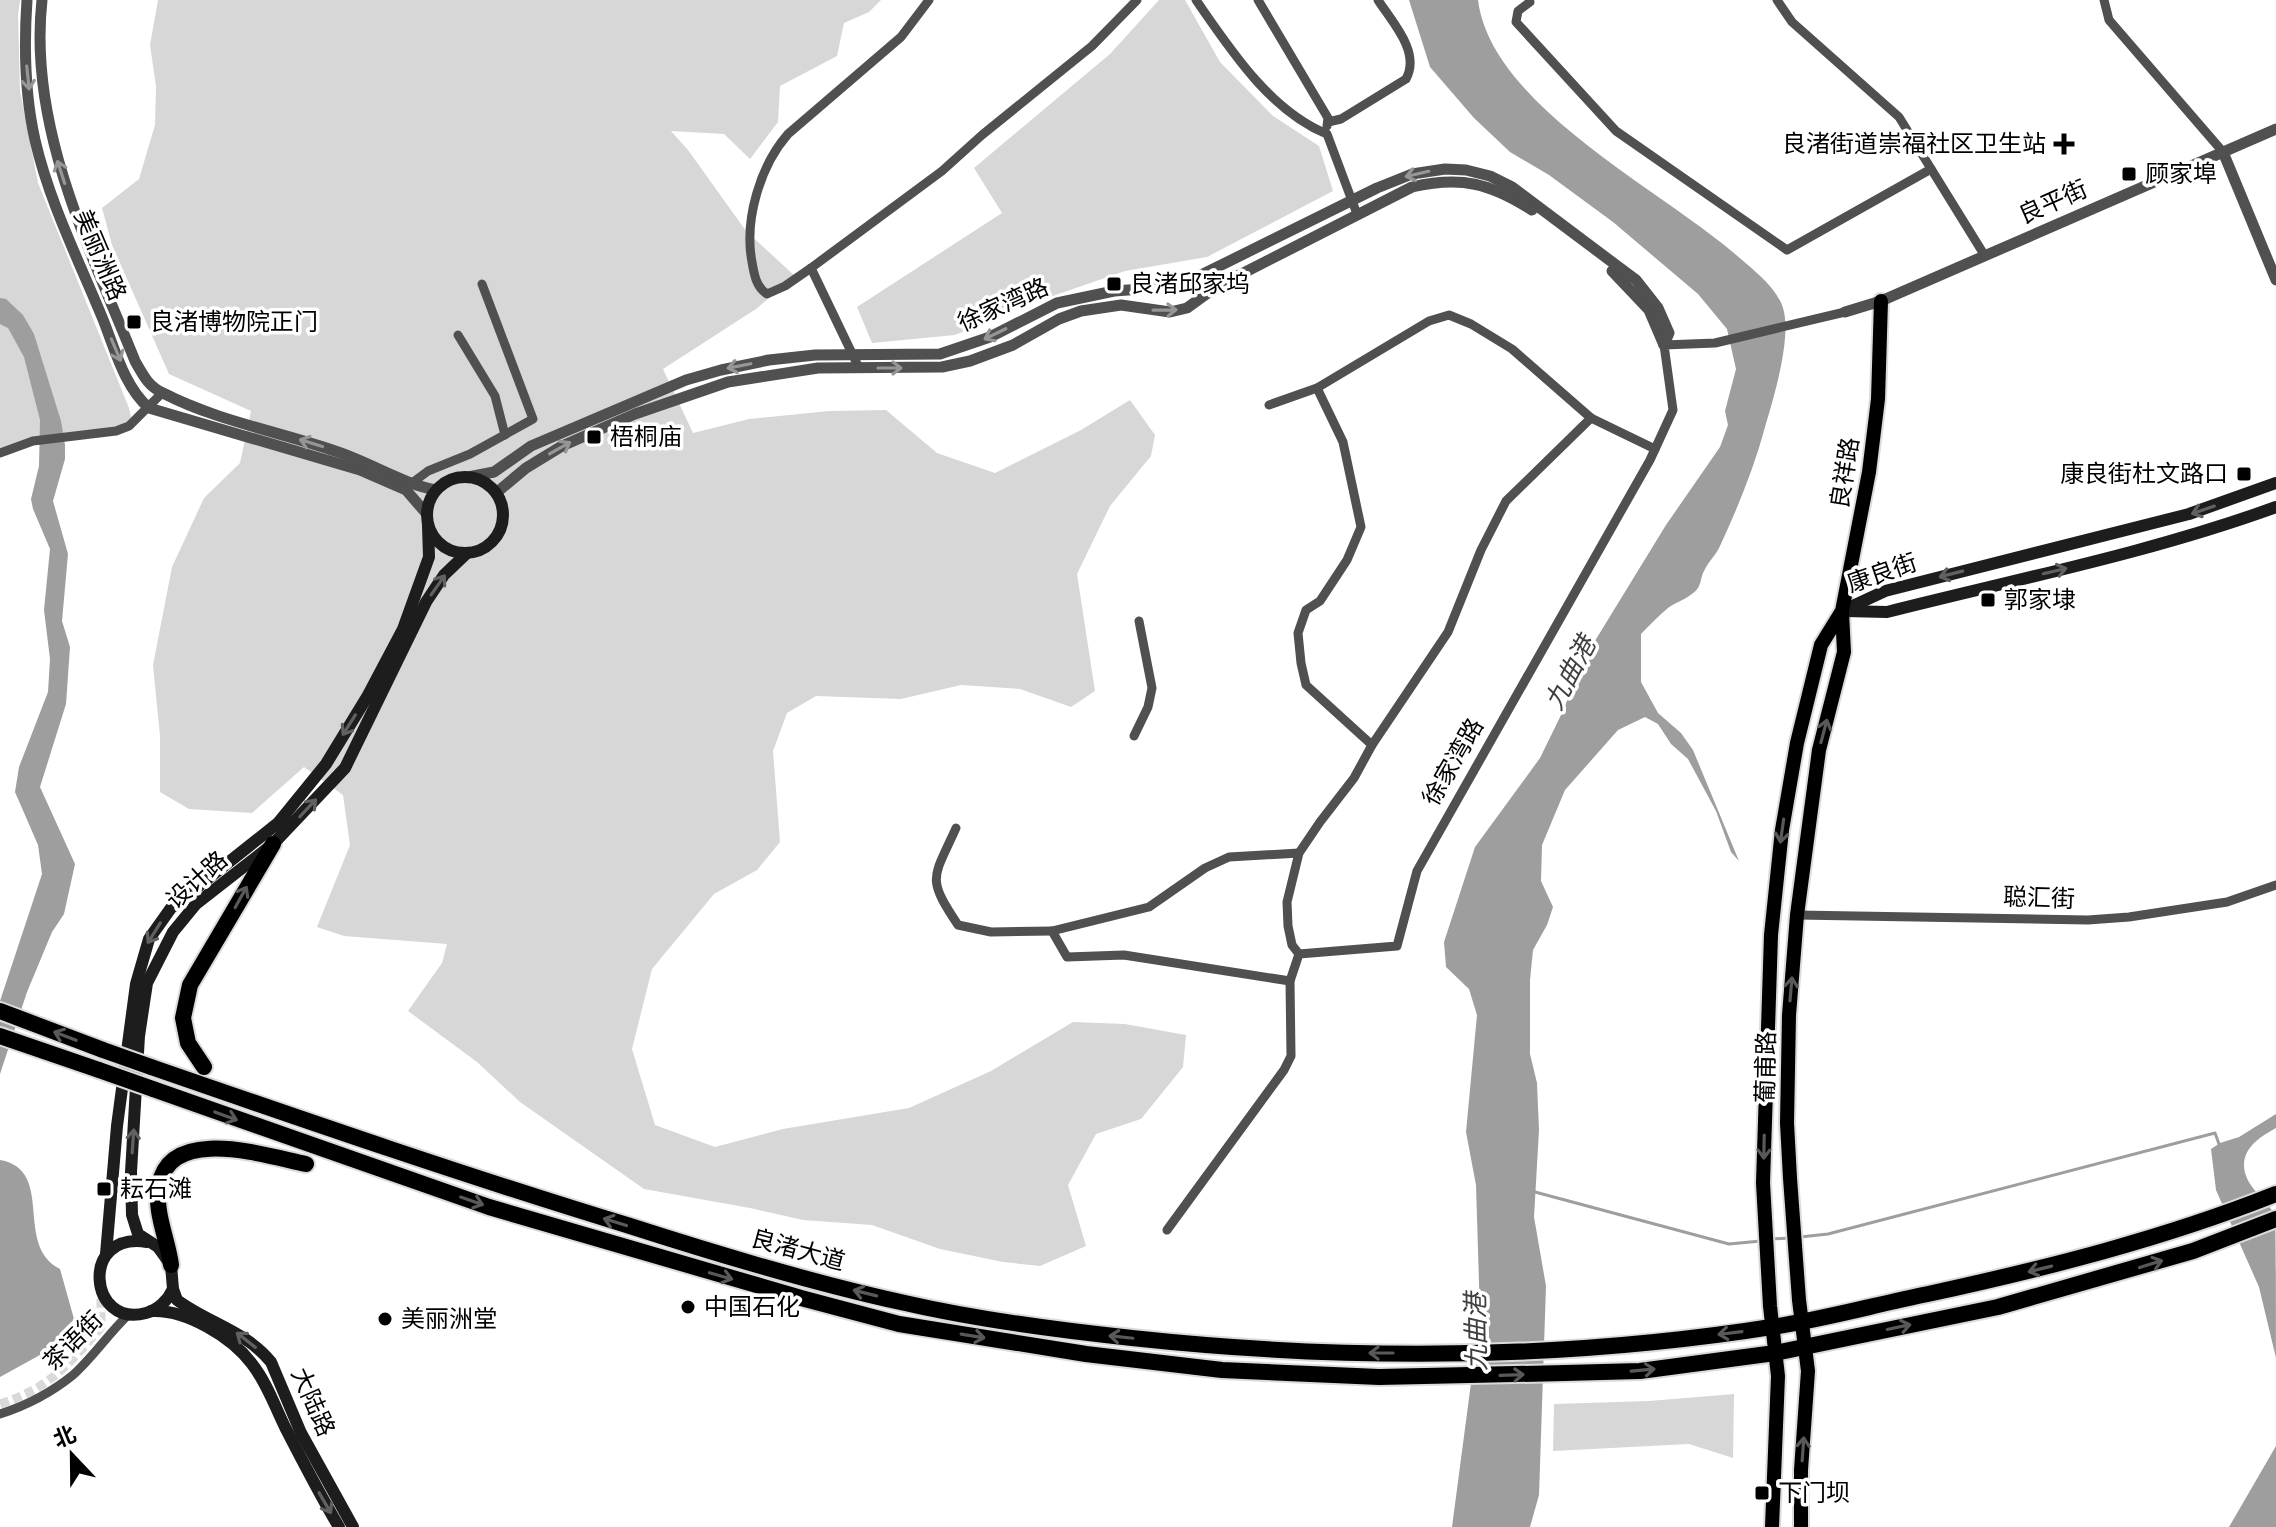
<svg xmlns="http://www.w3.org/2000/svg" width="2276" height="1527" viewBox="0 0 2276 1527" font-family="Manrope,'Noto Sans SC',sans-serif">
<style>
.green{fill:#d7d7d7}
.water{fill:#9e9e9e}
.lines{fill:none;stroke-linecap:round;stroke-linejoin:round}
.stream{stroke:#9e9e9e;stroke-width:3}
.minor-tunnel{stroke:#d9d9d9;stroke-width:9;stroke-dasharray:9 4.5;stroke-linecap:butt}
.primary-casing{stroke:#dbdbdb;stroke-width:18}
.trunk-casing{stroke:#dbdbdb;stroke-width:20}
.minor{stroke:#505050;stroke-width:9}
.tertiary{stroke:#505050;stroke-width:11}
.secondary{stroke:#1d1d1d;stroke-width:12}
.primary{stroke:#000;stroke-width:14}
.trunk{stroke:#000;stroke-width:16}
.trunk-bridge-casing{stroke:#dbdbdb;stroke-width:20;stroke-linecap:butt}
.trunk-bridge{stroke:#000;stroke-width:16}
.oneway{stroke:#969696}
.oneway2{stroke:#616161}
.oneway3{stroke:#595959}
.poi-dot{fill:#000;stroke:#fff;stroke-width:3}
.labels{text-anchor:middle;stroke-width:7;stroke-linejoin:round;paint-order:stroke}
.poi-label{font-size:24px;fill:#000;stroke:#fff;text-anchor:start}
.street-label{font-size:24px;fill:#000;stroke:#fff}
.water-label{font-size:26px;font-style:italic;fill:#3f3f3f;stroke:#fff}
</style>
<rect width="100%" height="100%" fill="#fff"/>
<g class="green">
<polygon points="0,0 20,0 18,15 20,91 38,183 129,408 131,417 127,425 0,452"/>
<polygon points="158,0 881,0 869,12 844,23 837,56 780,86 778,122 750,159 724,134 671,131 688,150 746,231 795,276 756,309 663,369 693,433 749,419 829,411 886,410 937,453 995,473 1081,430 1130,400 1155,435 1151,456 1110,506 1077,574 1095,691 1071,707 1020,689 961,685 901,699 816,696 787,713 773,751 780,842 757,870 714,894 652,969 632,1049 655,1125 715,1147 783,1129 909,1108 991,1071 1073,1022 1125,1024 1186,1035 1183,1067 1141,1119 1096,1134 1068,1185 1086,1246 1040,1266 1003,1262 940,1249 872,1225 803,1220 750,1208 644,1189 520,1102 477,1062 408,1011 442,963 447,944 344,936 317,927 350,845 343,795 304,767 252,813 189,809 160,792 160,736 153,665 172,567 204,498 240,463 251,411 169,374 112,245 102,208 139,179 155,125 156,86 150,45"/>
<polygon points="1159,0 1185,0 1220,62 1273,116 1319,146 1333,191 1207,257 1125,271 1021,307 955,335 872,343 857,307 1002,213 974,168 1110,54"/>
<polygon points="1734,1394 1733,1458 1689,1444 1553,1451 1554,1404 1649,1401"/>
</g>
<g class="water">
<path d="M1409,0h69c13,105 182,189 257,254 17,15 41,32 48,54 9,29 -9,89 -18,119 -11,41 -27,80 -45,119 -4,9 -12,16 -16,25 -3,5 -3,13 -6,17 -6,9 -22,14 -30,20 -10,8 -18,17 -27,26v48l17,31 23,20 12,17 46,111 -8,-9 -15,-41 -28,-52 -17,-15 -13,-20 -13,-7 -27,13 -53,60 -23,55 -1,36 12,26 -6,18 -14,25 -3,30v74l7,29 2,47 -5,87 12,69 -7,209 -9,32h-78l28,-212 -4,-130 -10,-53 11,-117 -8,-26 -23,-22 -2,-25 31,-95 65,-89 23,-47 19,-49 84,-137 54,-78 8,-22 -3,-14 11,-42 -9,-40 -29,-35 -85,-72 -64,-47 -39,-23 -36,-34 -44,-51z"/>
<polygon points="0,298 6,299 23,315 34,334 61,421 65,445 65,459 53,501 68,554 62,621 70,647 66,704 40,787 75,864 64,914 52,932 27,992 0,1074 0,1001 42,874 38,845 15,792 19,767 48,692 50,659 44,610 50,549 33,509 31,499 39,466 40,420 24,357 8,328 0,324"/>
<path d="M2276,1114v14c-14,8 -30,17 -32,35 -1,23 21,34 31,52 1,12 1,121 1,143l-17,-71 -43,-97 -5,-41 9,-6 19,-6z"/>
<path d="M0,1160c56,10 13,85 60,109l14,50 -25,31 -49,27z"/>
<polygon points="2276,1446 2276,1527 2229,1527"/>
</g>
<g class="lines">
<g class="stream">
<polyline points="1535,1192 1729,1244 1761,1241"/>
<polyline points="1800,1237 1828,1234 2215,1133 2219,1144"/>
<polyline points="1772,1239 1789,1238"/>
</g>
<path class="minor-tunnel" d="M0,1404c50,-16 68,-39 101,-77v-35"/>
<defs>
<g id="primary">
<polyline points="1772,1527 1778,1376 1770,1306 1763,1183 1771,935 1782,830 1797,743 1821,645 1842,611 1869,472 1878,399 1881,301"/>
<polyline points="1801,1527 1801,1470 1808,1371 1799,1300 1790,1178 1787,1123 1789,1015 1797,915 1819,750 1844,652 1842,612"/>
</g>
<g id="trunk">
<polyline points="0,1011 103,1050"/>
<polyline points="0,1036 99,1070"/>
<path d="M151,1067c159,55 318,110 479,159 90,29 182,57 275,77 74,17 151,27 227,35 214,23 433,22 646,-12 51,-8 100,-22 150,-32 119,-26 235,-55 348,-100"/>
<polyline points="204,1067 188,1043 183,1018 190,985 273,844"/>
<polyline points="153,1089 489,1207 801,1298 899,1324 1086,1354 1222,1370 1379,1377 1565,1373 1640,1371 1775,1353 1998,1307 2193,1251 2276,1219"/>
<path d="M171,1265c-3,-25 -17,-53 -12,-79 11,-62 107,-30 147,-22"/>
</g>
</defs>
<use href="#primary" class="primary-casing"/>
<use href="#trunk" class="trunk-casing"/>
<g class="minor">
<path d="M929,0l-28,37 -113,97c-28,32 -44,86 -36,128 2,12 4,25 15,32l18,-8 26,-18 131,-97 40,-36 110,-89 45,-46"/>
<path d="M1196,0c34,49 74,111 131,134l30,80"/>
<polyline points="1258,0 1328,118 1327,126"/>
<polyline points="1777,0 1792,22 1899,117 1985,256"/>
<polyline points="2104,0 2109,20 2223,152"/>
<polyline points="1530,2 1518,11 1516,22 1616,131 1787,250 1931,169"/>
<path d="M1328,122l13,-3 65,-40c15,-27 -14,-57 -28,-79"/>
<polyline points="811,268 859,368"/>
<polyline points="458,335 495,396 505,435"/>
<polyline points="1317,388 1343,442 1361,527 1347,560 1320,601 1306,610 1298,633 1301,663 1306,685 1372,745"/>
<polyline points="1269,405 1317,388 1429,321 1449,315 1471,324 1512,349 1591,418 1655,449"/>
<polyline points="0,453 33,441 116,431 129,426 162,393"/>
<polyline points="412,483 428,471 470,454 533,419 482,284"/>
<polyline points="1134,736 1148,707 1152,688 1139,621"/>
<path d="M956,828c-23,51 -30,49 2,97l33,7 61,-1 97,-24 56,-39 24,-11 70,-4"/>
<polyline points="1797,915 2088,920 2129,917 2227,902 2276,885"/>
<polyline points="1052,931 1067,957 1124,955 1290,981"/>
<polyline points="1299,954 1397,946 1417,871 1650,460 1673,410 1664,345 1715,343 1845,312"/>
<polyline points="1167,1230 1284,1070 1291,1056 1290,981 1299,954 1292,945 1288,926 1287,902 1299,853 1320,822 1354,778 1372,745 1448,632 1481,550 1506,501 1591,418"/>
<path d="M0,1414c25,-8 52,-22 73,-39 20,-18 36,-42 56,-61"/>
</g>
<g class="tertiary">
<path d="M27,0c-3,45 -2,96 8,140 14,61 43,119 67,177 12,29 22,70 47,91l211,62 46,20 20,23"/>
<path d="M42,0c-14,127 47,247 93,361 8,14 13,25 28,32 54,28 118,39 175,59 33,11 65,32 98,38"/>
<polyline points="2223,152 2276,280"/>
<polyline points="1612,271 1649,310 1664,345"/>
<polyline points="1845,312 1881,301 2276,129"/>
<polyline points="468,477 494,472 531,446 686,380 721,370 769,360 815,355 940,354 990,337 1057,303 1114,291 1156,288 1191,280 1377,188 1412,174 1445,169 1466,170 1490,176 1512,187 1636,280 1658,308 1669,333 1664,345"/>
<path d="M496,493l30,-25 36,-22 73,-32 93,-32 90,-14 124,-1 28,-6 43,-16 46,-26 22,-8 40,-6 49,7 17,-4 29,-21 196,-100c49,-11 78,-4 120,23"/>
</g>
<g class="secondary">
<circle cx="465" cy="515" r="38"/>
<polyline points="1842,611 1885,591 2189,514 2276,483"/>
<path d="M1845,611l42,1c130,-33 262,-59 389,-105"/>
<path d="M147,1242c-68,-11 -58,87 -1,71 12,-3 22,-13 27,-24"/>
<polyline points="106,1254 117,1126 136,984 149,939 171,908 278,823 326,764 367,697 403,629 429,557 428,526"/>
<path d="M151,1311c35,-2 81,26 101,53 15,19 23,43 34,65 17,33 34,66 53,98"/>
<path d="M353,1527l-52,-94 -30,-71c-25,-31 -63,-39 -94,-62l-4,-11 -2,-24 -13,-18 -20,-13 -6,-19 -1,-43 8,-136 8,-53 26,-51 23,-28 77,-60 72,-76 81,-166 18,-27 23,-22"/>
</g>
<use href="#primary" class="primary"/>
<use href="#trunk" class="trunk"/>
<defs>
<g id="trunk-bridge">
<polyline points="103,1050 151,1067"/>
<polyline points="99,1070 153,1089"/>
</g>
</defs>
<use href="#trunk-bridge" class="trunk-bridge-casing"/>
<use href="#trunk-bridge" class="trunk-bridge"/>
</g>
<defs><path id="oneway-shaft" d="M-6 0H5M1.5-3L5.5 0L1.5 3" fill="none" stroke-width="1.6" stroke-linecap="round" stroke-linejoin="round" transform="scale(2)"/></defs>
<g class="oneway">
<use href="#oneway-shaft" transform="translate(28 78) rotate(84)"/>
<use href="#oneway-shaft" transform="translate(61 172) rotate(-108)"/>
<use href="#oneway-shaft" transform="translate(1417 174) rotate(167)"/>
<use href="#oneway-shaft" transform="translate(1165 310) rotate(-1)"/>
<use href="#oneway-shaft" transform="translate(995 334) rotate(154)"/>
<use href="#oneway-shaft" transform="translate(116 350) rotate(67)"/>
<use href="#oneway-shaft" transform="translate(739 366) rotate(169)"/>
<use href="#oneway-shaft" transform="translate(890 368)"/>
<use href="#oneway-shaft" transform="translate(311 443) rotate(-163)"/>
<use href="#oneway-shaft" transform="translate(560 448) rotate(-29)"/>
</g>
<g class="oneway2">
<use href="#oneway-shaft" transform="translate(2203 510) rotate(161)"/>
<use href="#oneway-shaft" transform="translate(2055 571) rotate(-13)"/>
<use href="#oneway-shaft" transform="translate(1951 574) rotate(166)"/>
<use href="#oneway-shaft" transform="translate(438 585) rotate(-55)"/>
<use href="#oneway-shaft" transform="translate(349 725) rotate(122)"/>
<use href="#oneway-shaft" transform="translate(308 808) rotate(-47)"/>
<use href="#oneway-shaft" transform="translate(154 933) rotate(122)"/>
<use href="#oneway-shaft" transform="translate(133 1141) rotate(-86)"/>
<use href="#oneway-shaft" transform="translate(246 1340) rotate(-142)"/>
<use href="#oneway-shaft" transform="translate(325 1503) rotate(60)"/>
</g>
<g class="oneway3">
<use href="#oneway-shaft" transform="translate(1824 731) rotate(-75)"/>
<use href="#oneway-shaft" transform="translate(1782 831) rotate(98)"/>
<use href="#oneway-shaft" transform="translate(241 897) rotate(-61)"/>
<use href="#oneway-shaft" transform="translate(1791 989) rotate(-85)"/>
<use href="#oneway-shaft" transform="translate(65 1036) rotate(-159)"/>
<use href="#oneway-shaft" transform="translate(226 1116) rotate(20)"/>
<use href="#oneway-shaft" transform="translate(1764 1147) rotate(91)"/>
<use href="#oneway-shaft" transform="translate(472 1201) rotate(19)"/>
<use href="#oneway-shaft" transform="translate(615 1222) rotate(-163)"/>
<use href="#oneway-shaft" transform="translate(2151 1264) rotate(-17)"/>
<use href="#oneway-shaft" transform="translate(2040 1269) rotate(166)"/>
<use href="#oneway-shaft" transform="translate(721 1276) rotate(16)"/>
<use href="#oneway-shaft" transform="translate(865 1293) rotate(-166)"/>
<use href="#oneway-shaft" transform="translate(1899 1327) rotate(-12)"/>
<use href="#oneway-shaft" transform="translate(1730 1333) rotate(173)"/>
<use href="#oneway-shaft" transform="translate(973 1336) rotate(9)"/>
<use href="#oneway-shaft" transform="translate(1121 1337) rotate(-174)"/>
<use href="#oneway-shaft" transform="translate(1381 1353) rotate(-180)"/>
<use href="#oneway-shaft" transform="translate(1643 1370) rotate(-5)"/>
<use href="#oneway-shaft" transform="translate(1512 1375) rotate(-2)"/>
<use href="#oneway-shaft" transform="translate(1803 1449) rotate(-86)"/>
</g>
<g class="poi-dot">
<path d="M2060 132h8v8h8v8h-8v8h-8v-8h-8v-8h8z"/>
<rect x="2121" y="166" width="16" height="16" rx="4"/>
<rect x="1106" y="276" width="16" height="16" rx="4"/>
<rect x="126" y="314" width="16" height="16" rx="4"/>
<rect x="586" y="429" width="16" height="16" rx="4"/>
<rect x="2236" y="466" width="16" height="16" rx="4"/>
<rect x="1980" y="592" width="16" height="16" rx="4"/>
<rect x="96" y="1181" width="16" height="16" rx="4"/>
<circle cx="688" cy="1307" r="8"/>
<circle cx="385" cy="1319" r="8"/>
<rect x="1754" y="1485" width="16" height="16" rx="4"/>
</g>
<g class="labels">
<g class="poi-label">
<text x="2046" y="152" text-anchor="end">良渚街道崇福社区卫生站</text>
<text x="2145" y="182">顾家埠</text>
<text x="1130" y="292">良渚邱家坞</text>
<text x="150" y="330">良渚博物院正门</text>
<text x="610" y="445">梧桐庙</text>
<text x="2228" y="482" text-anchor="end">康良街杜文路口</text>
<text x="2004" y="608">郭家埭</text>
<text x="120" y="1197">耘石滩</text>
<text x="704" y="1315">中国石化</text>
<text x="401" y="1327">美丽洲堂</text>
<text x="1778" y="1501">下门坝</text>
</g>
<g class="street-label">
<text transform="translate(2053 202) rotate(-24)" y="8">良平街</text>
<text transform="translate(100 255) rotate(67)" y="8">美丽洲路</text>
<text transform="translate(1003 305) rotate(-24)" y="8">徐家湾路</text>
<text transform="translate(1845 473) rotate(-81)" y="8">良祥路</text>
<text transform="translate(1882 573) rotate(-19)" y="8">康良街</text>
<text transform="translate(1453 762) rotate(-60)" y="8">徐家湾路</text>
<text transform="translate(197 880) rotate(-42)" y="8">设计路</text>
<text transform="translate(2039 898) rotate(2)" y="8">聪汇街</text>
<text transform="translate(1766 1067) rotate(-89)" y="8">葡甫路</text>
<text transform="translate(798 1250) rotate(15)" y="8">良渚大道</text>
<text transform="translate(73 1341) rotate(-45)" y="8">茶语街</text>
<text transform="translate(313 1402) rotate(66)" y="8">大陆路</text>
</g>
<g class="water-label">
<text transform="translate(1570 673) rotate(-62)" y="9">九曲港</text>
<text transform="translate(1476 1332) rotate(-91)" y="9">九曲港</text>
</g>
</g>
<g transform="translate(72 1455) rotate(338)" stroke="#ffffff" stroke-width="6" paint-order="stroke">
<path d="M0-6L14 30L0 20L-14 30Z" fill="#000000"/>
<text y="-12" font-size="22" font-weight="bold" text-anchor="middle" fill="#000000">北</text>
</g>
</svg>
